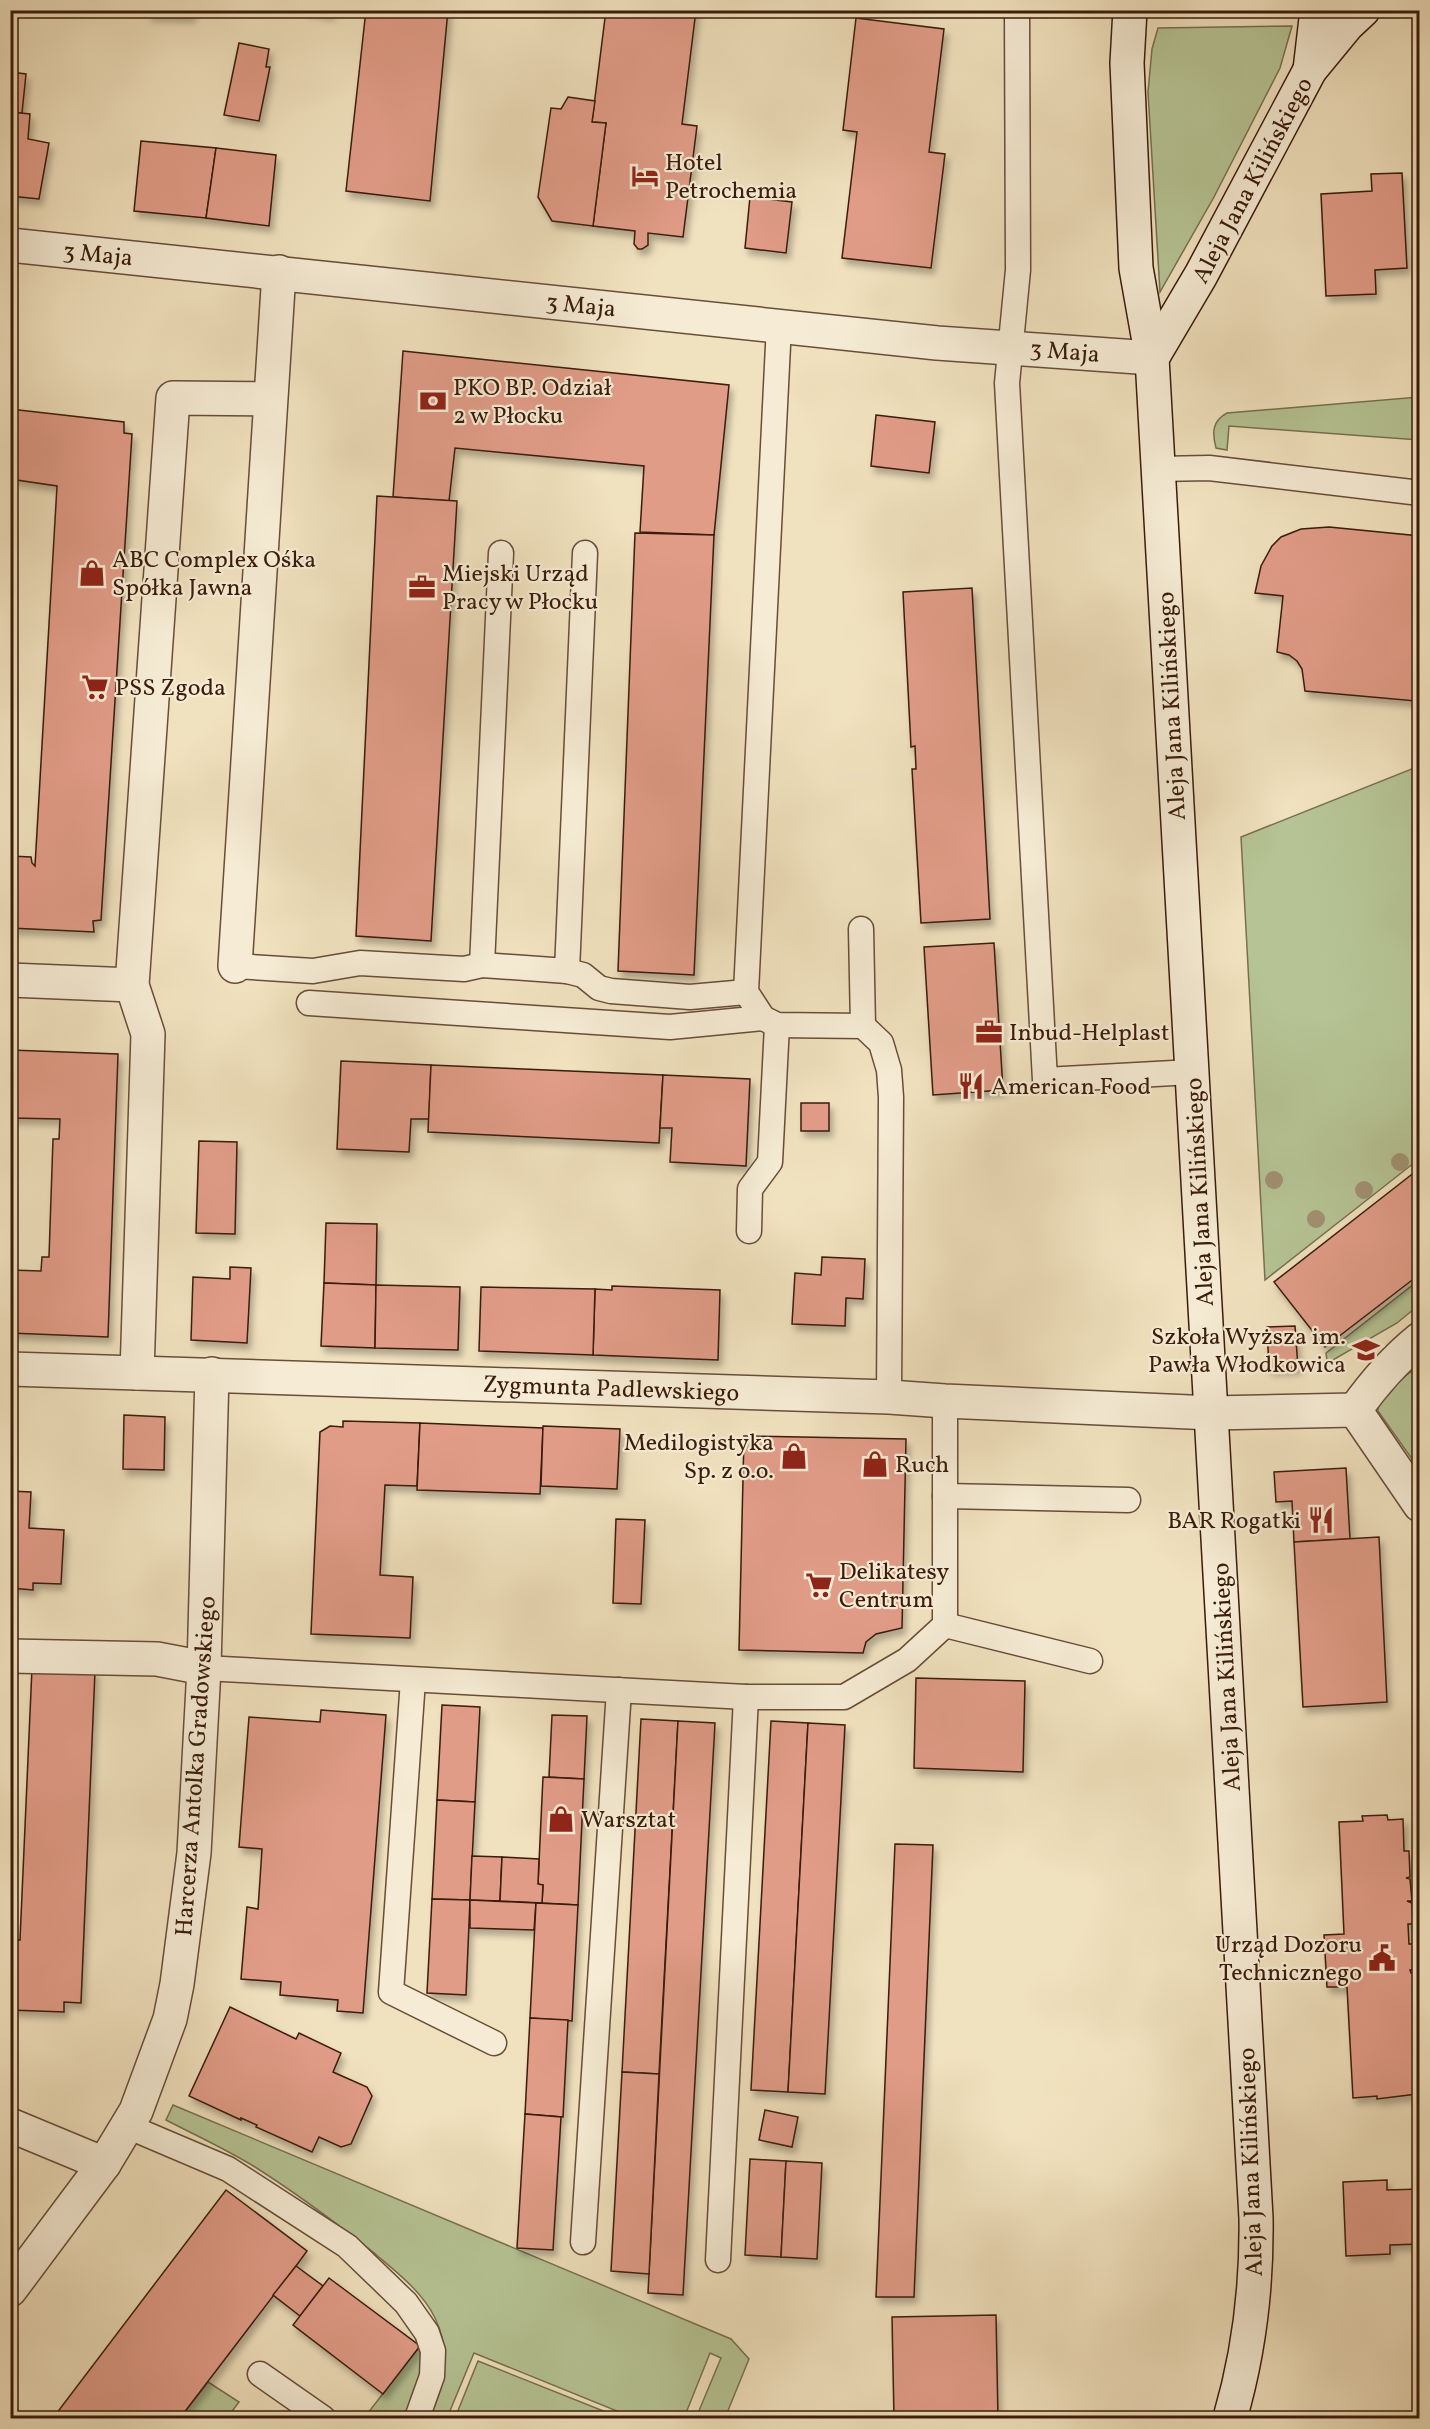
<svg xmlns="http://www.w3.org/2000/svg" width="1430" height="2429" viewBox="0 0 1430 2429" font-family="Vollkorn,serif">
<style>
.green{fill:#b6c495;stroke:#787050;stroke-width:1.5}
.building{fill:#e19c88;stroke:#3a1b0a;stroke-width:1.5;filter:url(#shadow)}
.lines{fill:none;stroke-linecap:round;stroke-linejoin:round}
.lane-casing{stroke:#684d37;stroke-width:27}
.street-casing{stroke:#684d37;stroke-width:36}
.secondary-casing{stroke:#3a1b0a;stroke-width:36}
.lane{stroke:#f6ecd5;stroke-width:24}
.street{stroke:#f6ecd5;stroke-width:33}
.secondary{stroke:#f6ecd5;stroke-width:33}
.tree{fill:#a19173}
.labels{text-anchor:middle;stroke-width:4.5;stroke-linejoin:round;paint-order:stroke}
.poi-label{font-size:24px;fill:#3a1b0a;stroke:#f6ecd5;text-anchor:start}
.street-label{font-size:24px;fill:#3a1b0a;stroke:#f6ecd5}
</style>
<defs>
<filter id="shadow"><feDropShadow dx="3.5" dy="6" stdDeviation="3" flood-color="#0004"/></filter>
</defs>
<rect width="100%" height="100%" fill="#f1e2bf"/>
<filter id="stains"><feTurbulence type="fractalNoise" baseFrequency=".00333" numOctaves="4"/><feColorMatrix values="0 0 0 0 .2 0 0 0 0 .09 0 0 0 0 .02 0 0 0 .5 -.17"/></filter>
<radialGradient id="worn" r=".72"><stop offset=".6" stop-color="#630" stop-opacity="0"/><stop offset="1" stop-color="#630" stop-opacity=".3"/></radialGradient>
<g class="green">
<polygon points="1292,26 1280,68 1214,197 1160,292 1148,92 1152,49 1158,28"/>
<path d="M1419,397v43l-190,-14 -2,24 -11,-2c-4,-15 -4,-27 11,-35z"/>
<polygon points="1419,766 1419,1159 1265,1280 1241,837"/>
<polygon points="1419,1280 1419,1305 1397,1323 1333,1360 1327,1360 1326,1353"/>
<polygon points="1419,1366 1419,1469 1378,1411 1379,1399 1382,1393"/>
<path d="M173,2105l558,234 18,20 -24,59h-29l25,-60 -11,-5 -26,65h-50l-160,-65 -27,65h-18c16,-30 22,-68 6,-100 -13,-27 -40,-47 -62,-66 -38,-30 -77,-59 -118,-85 -29,-18 -60,-32 -89,-47z"/>
<path d="M420,2346c3,25 -2,52 -16,72h-40z"/>
<polygon points="478,2361 621,2418 455,2418"/>
<polygon points="208,2382 239,2402 227,2418 180,2418"/>
</g>
<g class="building">
<polygon points="149,10 192,10 192,16 148,15"/>
<polygon points="301,10 331,10 331,14"/>
<polygon points="366,10 448,10 430,201 346,191"/>
<polygon points="606,10 696,10 682,124 697,126 683,237 648,233 648,245 642,249 638,249 634,244 635,231 593,226 606,123 592,122"/>
<polygon points="856,18 944,29 929,152 945,154 931,268 842,258 857,132 843,130"/>
<polygon points="239,43 269,49 266,67 270,67 259,121 224,115"/>
<polygon points="10,72 26,74 22,113 10,112"/>
<polygon points="568,97 595,101 592,122 606,123 593,226 552,221 538,197 551,108 561,109"/>
<polygon points="10,112 30,114 28,139 49,143 39,199 10,196"/>
<polygon points="141,141 216,148 206,218 134,211"/>
<polygon points="216,148 276,155 269,226 206,218"/>
<polygon points="1402,173 1407,268 1375,270 1376,294 1326,296 1321,194 1372,191 1371,174"/>
<polygon points="750,197 792,202 786,253 745,248"/>
<polygon points="403,351 729,385 714,535 640,532 644,466 455,448 449,501 393,497"/>
<polygon points="10,409 124,422 124,433 132,434 101,920 93,921 94,932 10,928 10,856 31,857 32,863 35,866 57,486 10,479"/>
<polygon points="876,415 935,422 929,473 871,466"/>
<polygon points="377,496 457,501 431,941 356,936"/>
<polygon points="1329,527 1420,536 1420,658 1416,701 1305,691 1302,669 1297,661 1289,655 1277,652 1283,596 1255,593 1261,566 1272,546 1281,537 1301,529"/>
<polygon points="635,533 714,535 694,975 618,971"/>
<polygon points="972,588 990,919 921,923 912,769 916,769 915,746 911,747 903,592"/>
<polygon points="994,943 1003,1090 933,1095 924,947"/>
<polygon points="10,1050 118,1054 108,1337 10,1333 10,1270 41,1271 42,1257 49,1257 53,1139 59,1139 60,1119 10,1118"/>
<polygon points="341,1061 431,1065 429,1119 411,1119 409,1152 337,1149"/>
<polygon points="431,1065 663,1075 659,1143 428,1132"/>
<polygon points="663,1075 750,1079 746,1166 670,1162 672,1128 660,1128"/>
<rect x="801" y="1103" width="28" height="28"/>
<polygon points="199,1141 237,1142 235,1234 196,1233"/>
<polygon points="1420,1168 1420,1274 1325,1347 1274,1282"/>
<polygon points="326,1223 377,1224 376,1285 324,1283"/>
<polygon points="822,1257 865,1259 863,1299 846,1298 845,1326 792,1324 795,1273 821,1275"/>
<polygon points="230,1267 251,1268 247,1343 191,1340 193,1277 230,1279"/>
<polygon points="324,1283 376,1285 375,1348 321,1346"/>
<polygon points="376,1285 460,1287 458,1350 375,1348"/>
<polygon points="612,1286 720,1290 718,1360 593,1355 595,1289 612,1290"/>
<polygon points="481,1287 595,1289 593,1355 479,1351"/>
<polygon points="1295,1326 1298,1368 1269,1369 1267,1327"/>
<polygon points="124,1415 165,1417 164,1470 123,1469"/>
<polygon points="343,1421 420,1423 417,1486 385,1485 380,1575 413,1577 410,1638 311,1634 320,1432 330,1426 343,1427"/>
<polygon points="420,1423 543,1428 540,1494 417,1490"/>
<polygon points="543,1426 620,1429 617,1489 541,1486"/>
<polygon points="744,1436 906,1439 902,1628 876,1634 866,1642 863,1653 739,1650"/>
<polygon points="1346,1468 1350,1539 1294,1542 1292,1501 1276,1502 1274,1472"/>
<polygon points="10,1491 31,1492 29,1528 64,1530 61,1584 33,1583 33,1590 10,1588"/>
<polygon points="616,1519 645,1520 641,1604 613,1603"/>
<polygon points="1379,1537 1387,1702 1303,1707 1294,1542"/>
<polygon points="32,1668 95,1671 81,2003 64,2002 64,2012 10,2010 10,1940 20,1940"/>
<polygon points="916,1678 1025,1681 1023,1772 914,1768"/>
<polygon points="442,1705 480,1707 475,1802 437,1800"/>
<polygon points="321,1710 386,1715 363,2013 337,2011 338,2000 280,1995 281,1982 241,1979 247,1907 258,1909 262,1849 239,1847 249,1717 320,1722"/>
<polygon points="552,1715 587,1716 584,1779 549,1777"/>
<polygon points="641,1719 678,1721 659,2074 622,2072"/>
<polygon points="678,1721 715,1723 683,2295 648,2293"/>
<polygon points="771,1721 808,1723 788,2092 751,2090"/>
<polygon points="808,1723 845,1725 825,2094 788,2092"/>
<polygon points="543,1777 584,1779 578,1905 542,1903 543,1885 538,1884"/>
<polygon points="437,1800 475,1802 470,1900 432,1899"/>
<polygon points="1387,1815 1388,1820 1403,1819 1404,1851 1409,1851 1410,1877 1406,1878 1410,1879 1412,1901 1407,1901 1412,1903 1413,1924 1408,1924 1409,1944 1415,1944 1416,1970 1410,1970 1411,1973 1420,1972 1420,2032 1414,2033 1414,2047 1420,2047 1420,2072 1416,2072 1417,2094 1377,2099 1377,2096 1353,2098 1347,1987 1327,1987 1324,1935 1344,1934 1339,1822 1363,1821 1362,1816"/>
<polygon points="895,1844 933,1845 914,2297 876,2297"/>
<polygon points="472,1856 502,1857 500,1901 470,1900"/>
<polygon points="502,1857 539,1859 538,1884 543,1885 542,1903 500,1901"/>
<polygon points="432,1899 470,1900 466,1995 427,1993"/>
<polygon points="470,1900 536,1903 534,1930 470,1928"/>
<polygon points="536,1903 578,1905 572,2021 530,2018"/>
<polygon points="230,2007 296,2039 299,2033 341,2053 333,2072 367,2087 372,2096 351,2144 341,2147 319,2137 312,2152 256,2127 257,2125 241,2118 241,2120 189,2096"/>
<polygon points="530,2018 568,2020 563,2117 525,2114"/>
<polygon points="622,2072 659,2074 649,2274 611,2271"/>
<polygon points="765,2110 798,2117 792,2147 759,2140"/>
<polygon points="525,2114 561,2117 553,2250 517,2248"/>
<polygon points="750,2159 786,2161 781,2257 745,2255"/>
<polygon points="786,2161 822,2163 817,2259 781,2257"/>
<polygon points="1387,2180 1387,2190 1420,2189 1420,2244 1390,2245 1390,2254 1346,2256 1343,2182"/>
<polygon points="226,2190 307,2251 296,2266 180,2418 53,2418"/>
<polygon points="296,2266 323,2286 300,2316 273,2295"/>
<polygon points="329,2278 420,2346 383,2394 293,2325"/>
<polygon points="996,2315 998,2418 894,2418 892,2317"/>
</g>
<g class="lines">
<defs>
<g id="lane">
<polyline points="1017,10 1018,270 1007,383 1045,1080 1192,1072"/>
<polyline points="779,325 746,992 763,1018 777,1025 863,1026 881,1043 889,1070 891,1097 889,1397"/>
<polyline points="1158,469 1209,468 1420,493"/>
<polyline points="861,929 863,1026"/>
<polyline points="482,965 501,553"/>
<polyline points="235,966 313,971 360,963 464,969 482,965 567,971 585,553"/>
<polyline points="567,971 583,975 599,988 611,991 690,997 746,992"/>
<polyline points="309,1003 670,1027 763,1018"/>
<polyline points="749,1231 750,1189 770,1162 777,1025"/>
<polyline points="945,1496 1128,1500"/>
<polyline points="945,1625 1090,1661"/>
<polyline points="204,1668 746,1697 844,1697 907,1660 945,1625 945,1401"/>
<polyline points="413,1680 391,1992 494,2043"/>
<polyline points="127,2126 228,2169 347,2246 406,2303 427,2333 433,2351 432,2376 417,2418"/>
<polyline points="583,2242 619,1690"/>
<polyline points="718,2260 746,1697"/>
<polyline points="260,2374 323,2418"/>
</g>
<g id="street">
<polyline points="10,245 937,343 1152,358"/>
<polyline points="235,966 279,272"/>
<polyline points="10,980 132,985"/>
<polyline points="10,1369 889,1397 945,1401 1212,1413 1355,1410 1420,1505"/>
<polyline points="137,1373 148,1034 132,985 173,398 270,399"/>
<path d="M1355,1410c19,-27 39,-50 65,-71"/>
<polyline points="10,1656 157,1659 204,1668"/>
<polyline points="10,2125 104,2164"/>
<polyline points="10,2290 104,2164 136,2111 170,2019 177,1984 194,1853 204,1668 212,1374"/>
</g>
<g id="secondary">
<path d="M1130,10l-3,53 9,205 16,90 104,1860c1,68 -7,135 -26,200"/>
<polyline points="1310,70 1317,10"/>
<polyline points="1152,358 1201,275 1310,70 1347,25 1363,10"/>
</g>
</defs>
<use href="#lane" class="lane-casing"/>
<use href="#street" class="street-casing"/>
<use href="#secondary" class="secondary-casing"/>
<use href="#lane" class="lane"/>
<use href="#street" class="street"/>
<use href="#secondary" class="secondary"/>
</g>
<g class="tree">
<circle cx="1400" cy="1162" r="9"/>
<circle cx="1274" cy="1180" r="9"/>
<circle cx="1364" cy="1190" r="9"/>
<circle cx="1316" cy="1219" r="9"/>
</g>
<defs>
<symbol id="hotel-bare" viewBox="-9 -9 18 18"><path d="M-6-4.5h1.5V1H6V5H4.5V3h-9V5H-6ZM-4 0a1.8 1.8 0 1 1 3.6 0ZM.5 0V-2.5h3Q6-2.5 6 0Z" fill="#8f2418" stroke="#f6ecd5" stroke-width="2.5" paint-order="stroke"/></symbol>
<symbol id="bank-bare" viewBox="-9 -9 18 18"><path d="M-6-4H6V4H-6ZM0-2.3a2.3 2.3 0 1 0 0 4.6a2.3 2.3 0 1 0 0-4.6Z" fill="#8f2418" stroke="#f6ecd5" stroke-width="2.5" paint-order="stroke"/></symbol>
<symbol id="shop-bare" viewBox="-9 -9 18 18"><path d="M-5-2.5h2.3a2.7 3.5 0 0 1 5.4 0H5L5.5 6h-11ZM-1.5-2.5h3a1.5 2.3 0 0 0-3 0Z" fill="#8f2418" stroke="#f6ecd5" stroke-width="2.5" paint-order="stroke"/></symbol>
<symbol id="office-bare" viewBox="-9 -9 18 18"><path d="M-6-3h4V-5.5h4V-3h4V5H-6ZM-1-4.5V-3h2v-1.5ZM-6 0V1H6V0Z" fill="#8f2418" stroke="#f6ecd5" stroke-width="2.5" paint-order="stroke"/></symbol>
<symbol id="supermarket-bare" viewBox="-9 -9 18 18"><path d="M-6-5.5h2.5l.6 2H6L4.5 2H-2.5L-4.4-4H-6ZM-1.5 3.2a1.3 1.3 0 1 0 .1 0ZM3 3.2a1.3 1.3 0 1 0 .1 0Z" fill="#8f2418" stroke="#f6ecd5" stroke-width="2.5" paint-order="stroke"/></symbol>
<symbol id="restaurant-bare" viewBox="-9 -9 18 18"><path d="M-5-6h1v4h1v-4h1v4h1v-4h1v5L-1.5 .5V6h-2V.5L-5-1ZM5-6V6H3V1.5H1.5Q1.5-4 5-6Z" fill="#8f2418" stroke="#f6ecd5" stroke-width="2.5" paint-order="stroke"/></symbol>
<symbol id="university-bare" viewBox="-9 -9 18 18"><path d="M0-5L7-2L0 1L-7-2ZM-4 1L0 2.5L4 1V4Q0 6-4 4Z" fill="#8f2418" stroke="#f6ecd5" stroke-width="2.5" paint-order="stroke"/></symbol>
<symbol id="civic-bare" viewBox="-9 -9 18 18"><path d="M-.6-6.5H3V-4.5H.6V-3L4-1V1h2V6H-6V1h2V-1L-.6-3ZM-1.2 2.5V6h2.4V2.5Z" fill="#8f2418" stroke="#f6ecd5" stroke-width="2.5" paint-order="stroke"/></symbol>
</defs>
<g fill-rule="evenodd">
<use href="#hotel-bare" x="626" y="157" width="38" height="38"/>
<use href="#bank-bare" x="414" y="382" width="38" height="38"/>
<use href="#shop-bare" x="73" y="554" width="38" height="38"/>
<use href="#office-bare" x="403" y="568" width="38" height="38"/>
<use href="#supermarket-bare" x="76" y="668" width="38" height="38"/>
<use href="#office-bare" x="970" y="1013" width="38" height="38"/>
<use href="#restaurant-bare" x="952" y="1067" width="38" height="38"/>
<use href="#university-bare" x="1347" y="1331" width="38" height="38"/>
<use href="#shop-bare" x="775" y="1437" width="38" height="38"/>
<use href="#shop-bare" x="856" y="1445" width="38" height="38"/>
<use href="#restaurant-bare" x="1302" y="1501" width="38" height="38"/>
<use href="#supermarket-bare" x="800" y="1566" width="38" height="38"/>
<use href="#shop-bare" x="542" y="1800" width="38" height="38"/>
<use href="#civic-bare" x="1363" y="1939" width="38" height="38"/>
</g>
<g class="labels">
<g class="poi-label">
<text x="665" y="170">Hotel<tspan x="665" dy="28">Petrochemia</tspan></text>
<text x="453" y="395">PKO BP. Odział<tspan x="453" dy="28">2 w Płocku</tspan></text>
<text x="112" y="567">ABC Complex Ośka<tspan x="112" dy="28">Spółka Jawna</tspan></text>
<text x="442" y="581">Miejski Urząd<tspan x="442" dy="28">Pracy w Płocku</tspan></text>
<text x="115" y="695">PSS Zgoda</text>
<text x="1009" y="1040">Inbud-Helplast</text>
<text x="991" y="1094">American Food</text>
<text x="1346" y="1344" text-anchor="end">Szkoła Wyższa im.<tspan x="1346" dy="28">Pawła Włodkowica</tspan></text>
<text x="774" y="1450" text-anchor="end">Medilogistyka<tspan x="774" dy="28">Sp. z o.o.</tspan></text>
<text x="895" y="1472">Ruch</text>
<text x="1301" y="1528" text-anchor="end">BAR Rogatki</text>
<text x="839" y="1579">Delikatesy<tspan x="839" dy="28">Centrum</tspan></text>
<text x="581" y="1827">Warsztat</text>
<text x="1362" y="1952" text-anchor="end">Urząd Dozoru<tspan x="1362" dy="28">Technicznego</tspan></text>
</g>
<g class="street-label">
<text transform="translate(1252 180) rotate(-62)" y="8">Aleja Jana Kilińskiego</text>
<text transform="translate(98 254) rotate(6)" y="8">3 Maja</text>
<text transform="translate(581 305) rotate(6)" y="8">3 Maja</text>
<text transform="translate(1065 351) rotate(5)" y="8">3 Maja</text>
<text transform="translate(1171 706) rotate(-93)" y="8">Aleja Jana Kilińskiego</text>
<text transform="translate(1199 1192) rotate(-93)" y="8">Aleja Jana Kilińskiego</text>
<text transform="translate(611 1388) rotate(2)" y="8">Zygmunta Padlewskiego</text>
<text transform="translate(1226 1677) rotate(-93)" y="8">Aleja Jana Kilińskiego</text>
<text transform="translate(195 1766) rotate(-86)" y="8">Harcerza Antolka Gradowskiego</text>
<text transform="translate(1250 2162) rotate(-92)" y="8">Aleja Jana Kilińskiego</text>
</g>
</g>
<rect width="1430" height="2429" fill="none" stroke="#f1e2bf" stroke-width="36"/>
<rect x="12" y="12" width="1406" height="2405" fill="none" stroke="#3a1b0a" stroke-width="3"/>
<rect x="18" y="18" width="1394" height="2393" fill="none" stroke="#3a1b0a" stroke-width="1.5"/>
<rect width="100%" height="100%" filter="url(#stains)"/>
<rect width="100%" height="100%" fill="url(#worn)"/>
</svg>
